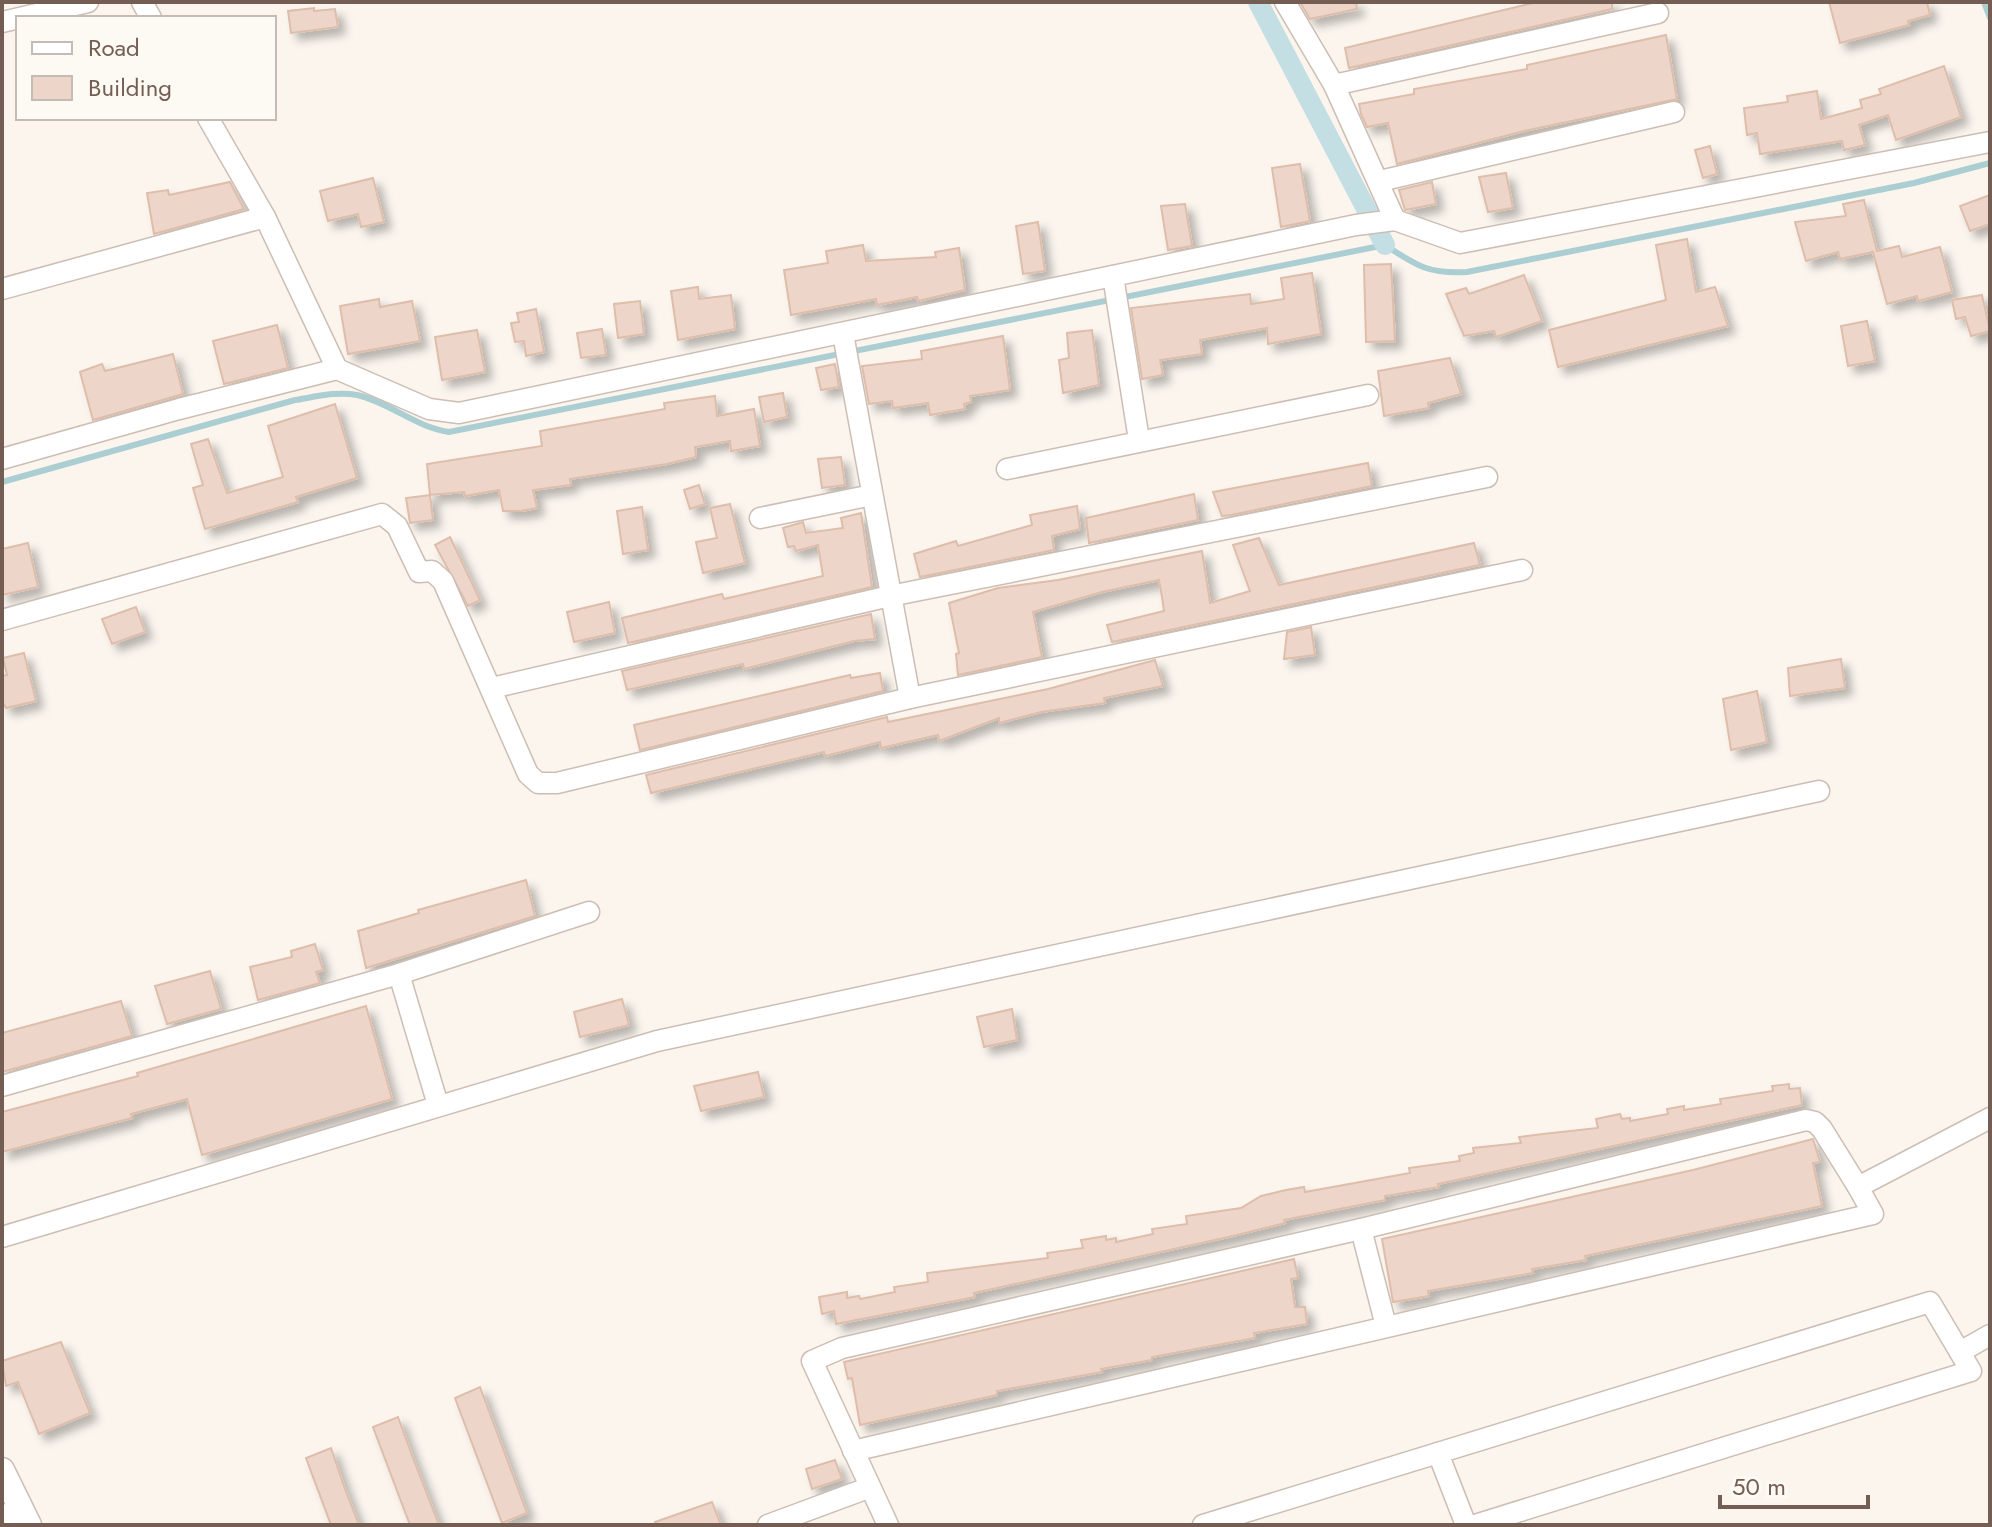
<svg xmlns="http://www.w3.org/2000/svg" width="1992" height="1527" viewBox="0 0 1992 1527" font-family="Jost,sans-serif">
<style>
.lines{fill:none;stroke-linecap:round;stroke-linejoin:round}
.stream{stroke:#abced3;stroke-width:6}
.canal{stroke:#c4dfe3;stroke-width:20}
.building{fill:#edd6c9;stroke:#debdab;stroke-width:2;filter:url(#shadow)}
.minor-casing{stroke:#ccbeb4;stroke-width:23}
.tertiary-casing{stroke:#ccbeb4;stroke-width:27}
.minor{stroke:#fff;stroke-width:20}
.tertiary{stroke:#fff;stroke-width:24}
</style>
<defs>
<filter id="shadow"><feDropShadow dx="7" dy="7" stdDeviation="4" flood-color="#0004"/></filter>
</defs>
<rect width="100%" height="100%" fill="#fbf5ee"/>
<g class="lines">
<g class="stream">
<polyline points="1984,2 1990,18"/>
<path d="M2,482l293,-82c20,-3 41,-9 62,-5 32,7 58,32 92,37l936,-187c32,21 43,29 82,27l447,-89 76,-20"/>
</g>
<polyline class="canal" points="1258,2 1385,245"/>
</g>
<g class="building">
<polygon points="1300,2 1356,2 1357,9 1310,19"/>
<polygon points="1537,2 1612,2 1612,9 1349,68 1345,48"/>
<polygon points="1829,2 1927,2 1930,15 1908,21 1909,25 1840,43"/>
<polygon points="314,8 314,11 335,9 338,27 291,33 288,11"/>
<polygon points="1666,35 1677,99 1524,131 1397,164 1388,123 1367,127 1361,114 1359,104 1414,94 1414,89 1527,69 1527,65"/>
<polygon points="1944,66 1961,117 1896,140 1888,115 1859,125 1865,145 1844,150 1842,141 1760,154 1757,133 1747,135 1744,108 1788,102 1787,96 1817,91 1821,119 1862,108 1860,100 1881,94 1879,89"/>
<polygon points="1710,146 1717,174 1703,178 1695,150"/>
<polygon points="1300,164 1310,221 1281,227 1272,168"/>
<polygon points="1506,173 1513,208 1488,212 1479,177"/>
<polygon points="373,178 384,222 361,227 358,214 328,221 320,191"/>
<polygon points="230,182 244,209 154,234 147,193 168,190 169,195"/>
<polygon points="1432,182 1436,204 1405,210 1399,190"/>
<polygon points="1990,195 1990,224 1970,231 1960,206"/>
<polygon points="1864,200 1877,251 1899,246 1902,257 1940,247 1952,292 1918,301 1917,296 1887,304 1873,252 1840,259 1838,252 1806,261 1795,222 1846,216 1843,204"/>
<polygon points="1185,204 1192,246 1168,250 1161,206"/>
<polygon points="1038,222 1045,271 1023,274 1016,226"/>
<polygon points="1687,239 1696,292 1715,287 1728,326 1558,367 1549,330 1666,300 1656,245"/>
<polygon points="863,245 866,261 936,257 935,252 959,248 965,290 918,301 917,297 877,305 876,299 791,315 784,270 828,263 826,251"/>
<polygon points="1391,264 1395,341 1366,342 1364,265"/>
<polygon points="1312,273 1321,334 1268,344 1267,328 1200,340 1202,354 1160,360 1163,375 1142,379 1131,308 1250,294 1251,304 1284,299 1281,278"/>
<polygon points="1524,275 1542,321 1496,337 1494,331 1464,336 1446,294 1466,288 1469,294"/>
<polygon points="698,287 699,299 731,295 735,329 678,340 671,291"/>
<polygon points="1982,295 1990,331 1971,336 1965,317 1956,319 1952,300"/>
<polygon points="379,299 380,307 412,301 420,341 348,354 340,306"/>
<polygon points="640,301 644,334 618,338 614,304"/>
<polygon points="536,309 544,352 526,356 524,341 515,342 511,323 519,322 517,313"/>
<polygon points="1867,321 1875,361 1848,366 1841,326"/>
<polygon points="277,325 288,368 224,384 213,341"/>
<polygon points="602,329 606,355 581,358 577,333"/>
<polygon points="477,330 485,372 442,380 435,337"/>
<polygon points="1092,330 1099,385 1063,393 1059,360 1069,358 1067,333"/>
<polygon points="1003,336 1010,390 970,396 971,402 964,404 965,409 930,415 928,403 893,408 892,401 869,404 862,366 922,359 921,351"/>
<polygon points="173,354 183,394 93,420 80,372 102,364 105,371"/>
<polygon points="1450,358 1461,394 1428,403 1429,408 1384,416 1378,371"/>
<polygon points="835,364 839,387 821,390 816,368"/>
<polygon points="783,393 787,417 764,422 759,397"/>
<polygon points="715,396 717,416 754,409 760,446 731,451 730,441 695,447 696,457 667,464 570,479 571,485 533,490 537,508 521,511 503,511 499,490 465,496 464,492 430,495 427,464 542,446 540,431 665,409 664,403"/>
<polygon points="335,404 357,478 296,497 298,502 205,529 193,488 203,485 191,444 208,439 227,493 283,477 268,426"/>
<polygon points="841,457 845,485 822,488 818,459"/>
<polygon points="1368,463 1372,486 1231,515 1222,516 1213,492"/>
<polygon points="699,485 705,504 690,509 684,490"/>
<polygon points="1194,494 1198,520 1089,543 1086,518"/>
<polygon points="430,495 433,520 410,523 406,498"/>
<polygon points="730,504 745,563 703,573 696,542 717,538 710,508"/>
<polygon points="1077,506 1080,529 1052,536 1054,550 920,577 914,554 956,541 958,546 1032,525 1030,515"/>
<polygon points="642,507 648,550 623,554 617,511"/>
<polygon points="861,513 872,587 628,643 622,618 722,594 724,599 823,576 818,545 796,551 794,546 788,547 783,528 803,522 806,533 843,528 841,518"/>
<polygon points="450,537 480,600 468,606 435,545"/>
<polygon points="1259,538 1279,585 1474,543 1480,565 1112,642 1107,625 1164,611 1162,597 1159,580 1102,592 1033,612 1042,657 958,675 956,654 959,653 949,603 998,588 1058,580 1202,551 1210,603 1250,591 1233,545"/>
<polygon points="28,543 38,587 2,595 2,549"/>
<polygon points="609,602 615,633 574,642 567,612"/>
<polygon points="136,607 145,632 112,644 102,619"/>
<polygon points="871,614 875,639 854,641 744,669 743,664 627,690 622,671"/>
<polygon points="1311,627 1315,655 1284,659 1287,632"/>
<polygon points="24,653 36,701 6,708 2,701 2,676 7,675 3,658"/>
<polygon points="1841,659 1845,688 1790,696 1788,668"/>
<polygon points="1155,660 1163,686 1104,698 1105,703 1041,712 999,723 999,718 939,741 938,735 881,748 880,742 825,756 824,752 651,793 646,775 887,717 888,722 1048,689"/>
<polygon points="880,673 883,691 640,750 634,725 850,675 851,678"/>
<polygon points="1757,691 1767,742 1731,750 1723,699"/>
<polygon points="526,880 535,916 366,968 358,931 419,913 418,910"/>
<polygon points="315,944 323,970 316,972 320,983 258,1000 250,967 292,957 291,951"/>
<polygon points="210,971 221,1009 167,1024 155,986"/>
<polygon points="622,999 629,1025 580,1037 574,1012"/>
<polygon points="121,1001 132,1036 2,1072 2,1033"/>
<polygon points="366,1006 392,1099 202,1155 187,1099 131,1114 132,1118 2,1152 2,1112 138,1076 137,1073"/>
<polygon points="1012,1009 1017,1040 984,1047 977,1017"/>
<polygon points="758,1072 764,1097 701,1111 694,1086"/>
<polygon points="1789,1084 1789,1089 1800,1088 1802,1105 1438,1184 1439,1187 1385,1196 1385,1200 1284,1220 1285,1223 1233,1236 974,1293 975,1297 836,1324 834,1311 822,1314 819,1297 847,1292 847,1298 859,1296 860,1299 895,1292 894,1287 928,1282 927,1273 1048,1258 1047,1253 1083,1248 1081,1240 1106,1236 1106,1240 1116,1238 1116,1242 1153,1234 1152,1229 1187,1224 1186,1216 1241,1208 1261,1196 1286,1190 1304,1187 1305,1192 1410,1173 1409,1168 1460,1161 1459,1156 1474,1153 1473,1148 1521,1143 1519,1137 1543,1134 1598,1128 1596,1119 1620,1114 1622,1119 1630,1118 1630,1121 1668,1114 1667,1109 1684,1106 1684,1110 1721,1104 1720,1099 1773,1091 1772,1086"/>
<polygon points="1813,1139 1820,1162 1813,1163 1822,1206 1585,1256 1586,1260 1532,1269 1533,1273 1428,1291 1429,1296 1393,1302 1382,1239 1693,1170"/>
<polygon points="1294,1259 1298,1278 1291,1279 1295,1307 1305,1307 1307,1324 1254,1333 1255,1338 1152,1357 1152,1360 1101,1369 1102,1372 997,1391 997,1395 860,1425 852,1378 848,1379 844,1362"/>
<polygon points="61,1342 90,1413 39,1434 18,1382 6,1386 2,1361"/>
<polygon points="480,1387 527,1513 502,1523 455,1398"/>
<polygon points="398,1417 413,1458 439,1525 410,1525 373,1427"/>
<polygon points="331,1448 345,1489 359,1525 331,1525 306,1458"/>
<polygon points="835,1460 842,1479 812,1489 806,1469"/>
<polygon points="712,1502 721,1525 655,1525 655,1522"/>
</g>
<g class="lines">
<defs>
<g id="minor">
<polyline points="142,2 151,18"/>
<polyline points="1285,2 1334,85 1395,220"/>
<polyline points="2,22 88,2"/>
<polyline points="1334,85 1658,13"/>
<polyline points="1380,181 1674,112"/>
<polyline points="265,217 337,369"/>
<polyline points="1113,276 1139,440"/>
<polyline points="2,289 265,217 208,118"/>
<polyline points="843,334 910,698"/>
<polyline points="2,459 179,409 337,369 429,409 459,413 1356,225 1395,220 1460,243 1990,142"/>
<polyline points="1007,469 1368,395"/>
<polyline points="760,518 872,495"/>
<polyline points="2,620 382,514 397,526 419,572 432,571 443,581 528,774 538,783 557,783 910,698 1522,570"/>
<polyline points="492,688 890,596 1487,477"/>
<polyline points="399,974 438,1105"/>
<polyline points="2,1086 399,974 589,912"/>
<polyline points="1361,1229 1386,1326"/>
<polyline points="2,1237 657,1041 1819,791"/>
<polyline points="1960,1352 1990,1335"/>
<polyline points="853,1451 1873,1214 1858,1187 1990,1118"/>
<polyline points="1438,1453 1466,1525"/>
<polyline points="2,1515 22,1511"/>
<polyline points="768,1525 868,1488"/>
<polyline points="888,1525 812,1361 842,1348 1361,1229 1806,1120 1815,1122 1822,1129 1858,1187"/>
<polyline points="1203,1525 1930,1302 1971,1371 1475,1525"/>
</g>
<polyline id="tertiary" points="2,1470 29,1525"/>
</defs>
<use href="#minor" class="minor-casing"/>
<use href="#tertiary" class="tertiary-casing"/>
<use href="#minor" class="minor"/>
<use href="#tertiary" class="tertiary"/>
</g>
<rect width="1992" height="1527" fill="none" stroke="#745d53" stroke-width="8"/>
<rect x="16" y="16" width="260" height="104" fill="#fdfaf4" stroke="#c6bbb4" stroke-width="2"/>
<rect x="32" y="42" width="40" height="12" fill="#ffffff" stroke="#c6bbb4" stroke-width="2"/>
<text x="88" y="56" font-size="24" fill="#745d53">Road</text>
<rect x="32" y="76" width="40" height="24" fill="#edd6c9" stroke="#c6bbb4" stroke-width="2"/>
<text x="88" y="96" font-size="24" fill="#745d53">Building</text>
<path d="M1720 1495v12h148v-12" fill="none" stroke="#745d53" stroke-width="4"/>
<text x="1732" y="1495" font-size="24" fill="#745d53" stroke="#fdfaf4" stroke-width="6" paint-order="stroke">50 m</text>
</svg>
